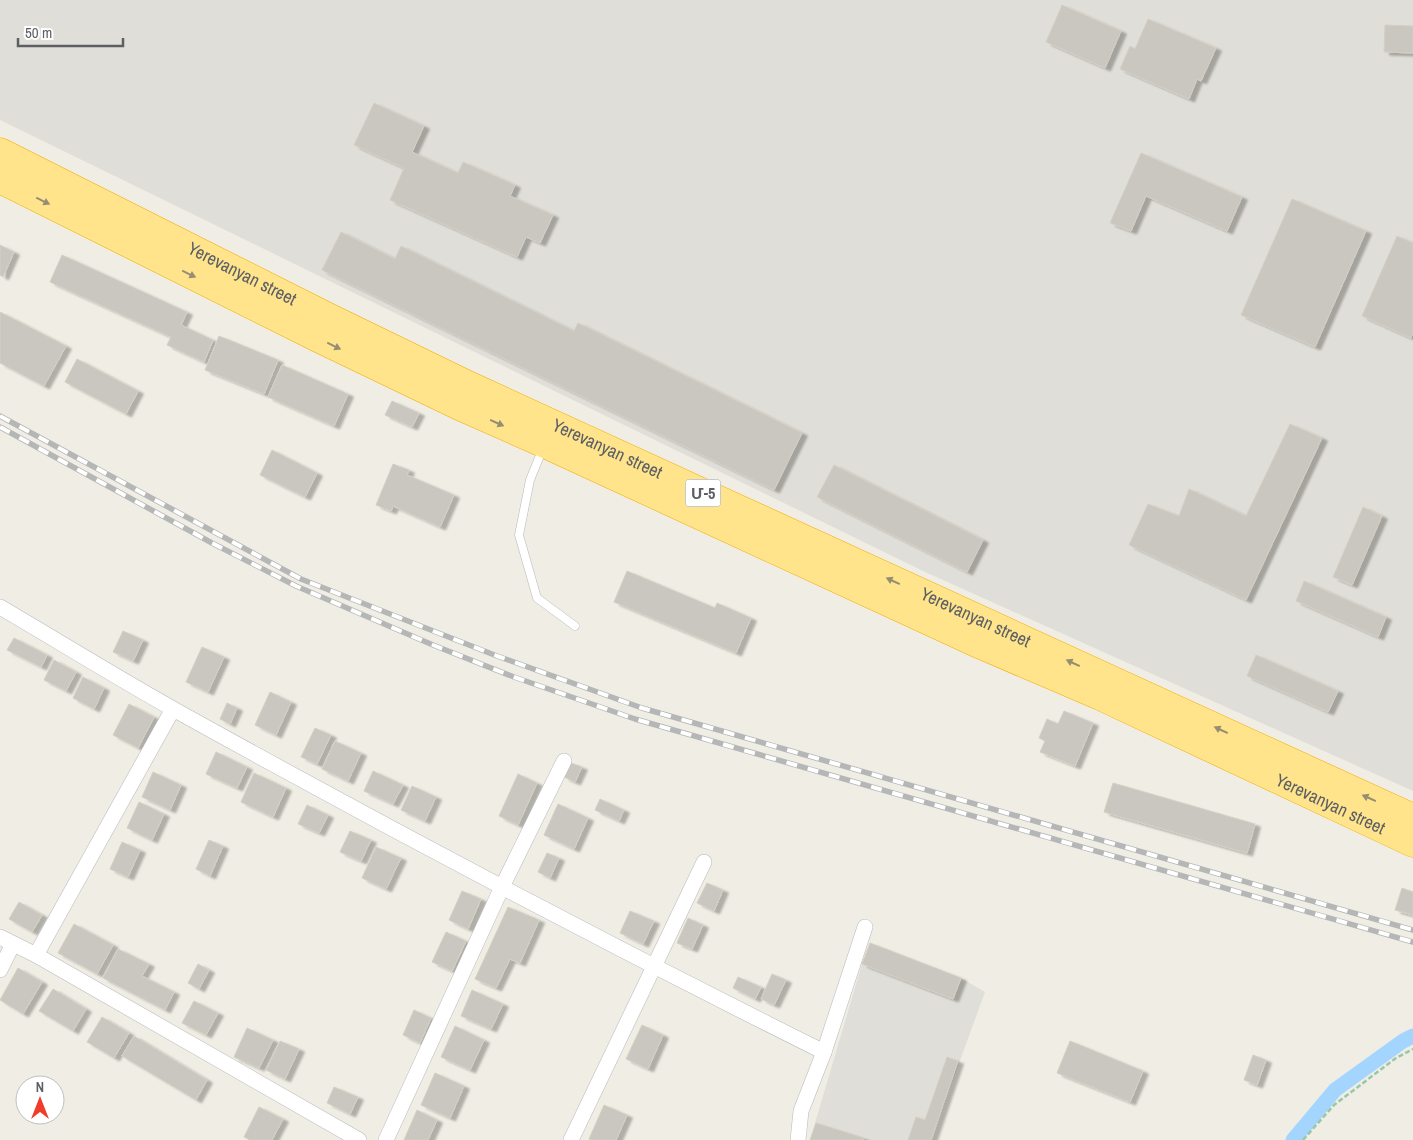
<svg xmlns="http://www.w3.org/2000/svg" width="1413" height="1140" viewBox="0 0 1413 1140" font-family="'Archivo Narrow','Noto Sans Armenian',sans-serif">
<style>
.industrial{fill:#e0ded8}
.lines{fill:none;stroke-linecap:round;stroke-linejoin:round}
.canal{stroke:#a4d5ff;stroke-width:15}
.building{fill:#cac7c1;stroke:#d4cfc2;filter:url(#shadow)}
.lane-casing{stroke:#b6babe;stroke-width:9}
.street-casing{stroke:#b6babe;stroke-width:16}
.highway-casing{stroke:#f3ac00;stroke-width:29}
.path{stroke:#98c8a7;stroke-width:2.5;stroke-dasharray:5 2.5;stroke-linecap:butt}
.lane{stroke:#fff;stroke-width:8}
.street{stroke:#fff;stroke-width:15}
.highway{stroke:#ffe48b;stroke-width:28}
.rail-casing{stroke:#b5b6b6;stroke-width:5.5}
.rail{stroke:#fff;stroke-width:4;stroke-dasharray:11;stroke-linecap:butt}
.oneway{fill:#958e72}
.labels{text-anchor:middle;stroke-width:5;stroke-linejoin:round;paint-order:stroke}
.shield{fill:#fff;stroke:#8d9093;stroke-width:1}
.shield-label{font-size:16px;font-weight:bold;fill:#5c6065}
.street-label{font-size:18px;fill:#5c6065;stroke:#fff}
</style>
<defs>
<filter id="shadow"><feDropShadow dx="5.5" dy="3" stdDeviation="1" flood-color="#0004"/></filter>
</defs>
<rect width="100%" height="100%" fill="#efede4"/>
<g class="industrial">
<polygon points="0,0 1413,0 1413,791 923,571 0,120"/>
<polygon points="870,943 961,978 985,992 931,1140 810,1140 862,964"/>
</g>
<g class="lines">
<polyline class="canal" points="1293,1140 1335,1090 1403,1041 1413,1036"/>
</g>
<g class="building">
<polygon points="1062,5 1121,31 1105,68 1046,42"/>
<polygon points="1148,19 1216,48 1201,81 1197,79 1189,99 1120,69 1130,46 1135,49"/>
<polygon points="1385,25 1413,26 1413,53 1384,52"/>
<polygon points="374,103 424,126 412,152 458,173 463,162 515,185 510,196 553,215 540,243 526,237 517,257 390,200 404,168 354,145"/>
<polygon points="1141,153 1242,197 1227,231 1146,196 1131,231 1110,223"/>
<polygon points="1292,199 1366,231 1315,347 1241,315"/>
<polygon points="341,232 395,259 401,246 574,331 578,323 802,433 774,490 322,270"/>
<polygon points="1397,236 1413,243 1413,332 1411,338 1362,316"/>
<polygon points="0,245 14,252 3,277 0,275"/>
<polygon points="62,255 187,312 181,325 213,340 204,362 167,345 171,337 50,282"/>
<polygon points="0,312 66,346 44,386 0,363"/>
<polygon points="219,336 278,360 264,394 205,370"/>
<polygon points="77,359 138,391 126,414 65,382"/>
<polygon points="282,365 348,394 334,426 268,397"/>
<polygon points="392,401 419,413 412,427 385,415"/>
<polygon points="1290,424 1322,438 1246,600 1129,545 1148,504 1179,516 1189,489 1246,516"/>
<polygon points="272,450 317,473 305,497 260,475"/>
<polygon points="393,464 409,470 407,475 454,495 440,527 393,506 391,511 376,505"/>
<polygon points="834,465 983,540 967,572 817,497"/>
<polygon points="1363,507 1382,516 1352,585 1333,577"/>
<polygon points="627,571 715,608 717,603 751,618 736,653 614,602"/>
<polygon points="1304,581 1386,617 1378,637 1296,601"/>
<polygon points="123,631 143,640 133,661 113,652"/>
<polygon points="14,638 47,655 41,667 7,650"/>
<polygon points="202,647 224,657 208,692 186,682"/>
<polygon points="1256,655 1338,691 1328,712 1247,676"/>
<polygon points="54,660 76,672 66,691 44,680"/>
<polygon points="83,677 104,688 94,709 73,698"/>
<polygon points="270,692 291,702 276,735 255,725"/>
<polygon points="227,703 237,708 230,724 220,719"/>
<polygon points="129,704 154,717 138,748 113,735"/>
<polygon points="1064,711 1093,723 1075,766 1040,752 1045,741 1039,738 1047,719 1058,724"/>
<polygon points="315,728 331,735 317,764 301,757"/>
<polygon points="335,741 361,753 348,781 322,769"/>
<polygon points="216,752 247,767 237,788 206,774"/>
<polygon points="571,763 582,767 575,782 564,777"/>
<polygon points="373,771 403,785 393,804 364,791"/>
<polygon points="153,772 181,785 170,810 142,797"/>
<polygon points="254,773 286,788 273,817 241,802"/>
<polygon points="518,774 537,783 518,825 499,816"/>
<polygon points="1113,783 1255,824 1247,853 1104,812"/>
<polygon points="412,786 436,797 425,821 401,810"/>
<polygon points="600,799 624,810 619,821 595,810"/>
<polygon points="139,802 164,814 152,840 127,828"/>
<polygon points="558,804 588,818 574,849 544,835"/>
<polygon points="307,805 328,815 319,833 298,824"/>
<polygon points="350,831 371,840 361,861 340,852"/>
<polygon points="209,840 223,846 210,876 196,869"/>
<polygon points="122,842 140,850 128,877 110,869"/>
<polygon points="376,847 401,858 386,889 362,878"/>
<polygon points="547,853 559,858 550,878 538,872"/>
<polygon points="707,883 723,890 714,911 697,903"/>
<polygon points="1402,888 1413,892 1413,915 1395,910"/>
<polygon points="462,891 481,899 468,929 449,920"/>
<polygon points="19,902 42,915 32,932 9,919"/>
<polygon points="508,907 539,920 520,963 510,959 496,988 475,979"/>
<polygon points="630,911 654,921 643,944 620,933"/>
<polygon points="688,918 703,925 692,949 677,943"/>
<polygon points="74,924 113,945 97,974 58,953"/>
<polygon points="446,932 466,941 452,971 432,962"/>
<polygon points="870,943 961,978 953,999 862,964"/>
<polygon points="118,949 149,964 142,976 174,992 165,1010 103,978"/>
<polygon points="198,964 209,970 199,989 188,983"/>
<polygon points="18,968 42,982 23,1014 0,1000"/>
<polygon points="772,974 786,980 774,1005 761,999"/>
<polygon points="738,977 761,987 755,999 733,988"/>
<polygon points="53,989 86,1009 73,1031 39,1011"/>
<polygon points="472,990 503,1004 491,1029 461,1016"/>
<polygon points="194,1001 218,1013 206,1035 182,1023"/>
<polygon points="414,1010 431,1018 420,1043 403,1035"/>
<polygon points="102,1017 129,1033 114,1058 87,1042"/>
<polygon points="642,1025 663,1035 648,1069 626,1059"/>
<polygon points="455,1026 484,1040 470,1070 441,1057"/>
<polygon points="247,1028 273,1040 259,1068 234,1057"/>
<polygon points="134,1036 207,1080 196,1100 122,1056"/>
<polygon points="280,1041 299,1049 285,1079 266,1070"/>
<polygon points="1070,1041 1143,1071 1130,1102 1057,1073"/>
<polygon points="1253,1055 1266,1060 1257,1085 1244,1080"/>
<polygon points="947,1057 958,1061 931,1140 908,1140 916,1117 925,1120"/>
<polygon points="435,1073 464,1086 450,1118 421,1105"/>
<polygon points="334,1087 358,1097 350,1114 327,1103"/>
<polygon points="604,1105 627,1115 616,1140 592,1140 589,1139"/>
<polygon points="259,1107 283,1119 272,1140 250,1140 244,1137"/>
<polygon points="417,1110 437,1120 428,1140 404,1140"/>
<polygon points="816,1123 864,1138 863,1140 810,1140"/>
</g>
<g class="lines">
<defs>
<polyline id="lane" points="543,448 530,480 519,535 537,598 575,626"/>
<g id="street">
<path d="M0,607c58,34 116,70 175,103 214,119 430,233 649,342"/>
<polyline points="0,937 36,955 359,1140"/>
<polyline points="36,955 173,709"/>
<polyline points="0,970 13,944"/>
<polyline points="386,1140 502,887 564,761"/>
<polyline points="571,1140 704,862"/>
<polyline points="798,1140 801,1111 824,1052 865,927"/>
</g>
<g id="highway">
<path id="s1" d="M0,152l328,165 140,68 945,433"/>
<path id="s2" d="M0,179l318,159 139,67 88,39 436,201 119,51 313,147"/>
</g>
</defs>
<use href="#lane" class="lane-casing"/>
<use href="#street" class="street-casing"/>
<use href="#highway" class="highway-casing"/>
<polyline class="path" points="1303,1140 1334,1105 1396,1058 1413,1049"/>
<use href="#lane" class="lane"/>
<use href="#street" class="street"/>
<use href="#highway" class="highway"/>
<defs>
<g id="rail">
<polyline points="0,416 301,579 497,656 642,708 1413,930"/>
<polyline points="0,427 212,543 296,586 433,645 514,677 635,719 1413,942"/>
</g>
</defs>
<use href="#rail" class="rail-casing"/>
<use href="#rail" class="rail"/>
</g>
<defs><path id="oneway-solid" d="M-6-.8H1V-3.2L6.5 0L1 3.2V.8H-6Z" transform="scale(1.25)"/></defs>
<g class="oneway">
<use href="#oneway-solid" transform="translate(43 201) rotate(26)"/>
<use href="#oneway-solid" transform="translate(189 274) rotate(26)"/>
<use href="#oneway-solid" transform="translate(334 346) rotate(26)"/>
<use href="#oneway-solid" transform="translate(497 423) rotate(24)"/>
<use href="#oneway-solid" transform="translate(893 581) rotate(-155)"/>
<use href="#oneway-solid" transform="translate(1073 663) rotate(-155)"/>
<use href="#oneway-solid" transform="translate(1221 730) rotate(-155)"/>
<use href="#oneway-solid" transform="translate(1369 798) rotate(-156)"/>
</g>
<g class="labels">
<rect class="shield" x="685.5" y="479.5" width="35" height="27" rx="4"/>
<g class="shield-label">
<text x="703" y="499">Մ-5</text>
</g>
<g class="street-label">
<text dy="6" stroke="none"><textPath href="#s1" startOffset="271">Yerevanyan street</textPath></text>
<text dy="6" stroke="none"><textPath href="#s1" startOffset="676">Yerevanyan street</textPath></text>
<text dy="6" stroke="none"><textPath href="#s1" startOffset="1081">Yerevanyan street</textPath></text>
<text dy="6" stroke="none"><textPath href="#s2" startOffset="1470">Yerevanyan street</textPath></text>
</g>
</g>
<g transform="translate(40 1100)"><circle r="24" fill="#ffffff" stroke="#bebfc1"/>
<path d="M0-4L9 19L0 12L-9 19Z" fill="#ee3e2b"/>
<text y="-8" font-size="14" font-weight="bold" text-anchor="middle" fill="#5c6065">N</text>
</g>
<path d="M18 38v8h105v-8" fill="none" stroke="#5c6065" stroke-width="2.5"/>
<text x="25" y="38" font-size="15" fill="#5c6065" stroke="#ffffff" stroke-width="4" paint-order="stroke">50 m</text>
</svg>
